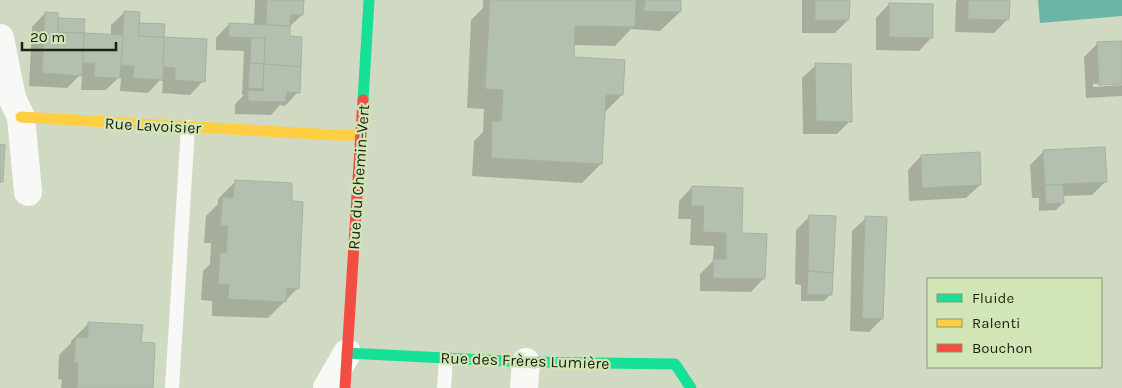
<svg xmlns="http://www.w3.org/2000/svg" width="1122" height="388" viewBox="0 0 1122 388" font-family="Karla,sans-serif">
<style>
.water{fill:#6bb5a7}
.shadow{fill:#0003}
.building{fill:#b4c0af;stroke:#a6b19f}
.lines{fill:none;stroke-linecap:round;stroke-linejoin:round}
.lane{stroke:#f8f9f6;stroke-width:14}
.street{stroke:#f8f9f6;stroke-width:28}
.fast{stroke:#16e098;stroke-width:11}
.slow{stroke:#ffcf43;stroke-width:11}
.jam{stroke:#f24e42;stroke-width:11}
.labels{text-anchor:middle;stroke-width:4.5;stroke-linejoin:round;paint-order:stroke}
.street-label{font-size:16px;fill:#1b2211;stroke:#d2e5b7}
</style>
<rect width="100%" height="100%" fill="#d0dac2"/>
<polygon class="water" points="1038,0 1122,0 1122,16 1040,23"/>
<g class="shadow">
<polygon points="255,0 302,0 302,15 288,28 298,92 285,106 280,105 271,115 235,114 235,104 244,95 242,95 244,51 216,50 216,38 229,24 254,25"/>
<polygon points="483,0 680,0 680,12 660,31 631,29 615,46 573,45 572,58 622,95 604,113 601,164 582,183 472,176 474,141 483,132 484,109 467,108 471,20 484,7 483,7"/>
<polygon points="802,0 848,0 848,20 835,33 802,33"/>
<polygon points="957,0 1008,0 1008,19 994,33 955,32 956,2"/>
<polygon points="889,4 932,37 919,51 876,50 876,18"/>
<polygon points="125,12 138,24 163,36 203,81 190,95 162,93 163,81 160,80 148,93 120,91 121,78 118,78 106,90 81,90 82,76 79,76 67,88 29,86 32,27 45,13 57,21 81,34 111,35 111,25"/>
<polygon points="1122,42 1122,82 1093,84 1093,87 1122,85 1122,96 1086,98 1084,57 1097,44"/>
<polygon points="816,65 850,121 837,134 803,134 802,78"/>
<polygon points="1044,151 1106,181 1092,195 1063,196 1063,203 1056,210 1039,211 1039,198 1032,198 1030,165"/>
<polygon points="921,156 980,185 966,198 909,201 908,170"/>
<polygon points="235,182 290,202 298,288 268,318 212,316 212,301 201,300 203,271 210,264 211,243 204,243 206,216 218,204 218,199"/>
<polygon points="692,187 741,234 764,278 751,292 700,291 700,274 713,261 714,246 690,245 691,219 678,219 679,201"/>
<polygon points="810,216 831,294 824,301 801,301 801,285 795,284 796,230"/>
<polygon points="866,218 882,319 869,332 850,331 852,231"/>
<polygon points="88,324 140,343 152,388 61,388 62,380 58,379 59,355 71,343 71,341"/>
</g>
<g class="building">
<polygon points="267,0 304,0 303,15 290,15 290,26 266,25"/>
<polygon points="490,0 636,0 635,27 575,26 574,57 625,60 623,95 606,95 602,164 491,158 492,121 501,121 503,90 485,89"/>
<polygon points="645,0 681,0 681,12 644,11"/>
<polygon points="815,0 850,0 849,20 815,20"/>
<polygon points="968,0 1010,0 1009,20 968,19"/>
<polygon points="889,3 933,4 933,38 889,37"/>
<polygon points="124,11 140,12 139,36 164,37 163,80 133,78 134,66 121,65"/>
<polygon points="45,12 58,13 58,32 84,33 82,76 42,73"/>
<polygon points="58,18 85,19 84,33 58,32"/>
<polygon points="139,23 165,24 164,37 139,36"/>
<polygon points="229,23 290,26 290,36 302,37 301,67 264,64 265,38 229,37"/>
<polygon points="84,33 123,35 120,78 94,77 95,63 83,63"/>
<polygon points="164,37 207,39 205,82 175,80 175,68 163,67"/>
<polygon points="251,38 265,38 264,64 250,63"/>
<polygon points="1122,41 1122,84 1099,85 1097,42"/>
<polygon points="250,63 264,64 263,89 248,88"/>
<polygon points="815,63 851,64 852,122 816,121"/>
<polygon points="264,64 301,67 300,93 287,92 285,102 248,101 248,90 263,91"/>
<polygon points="0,144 5,145 3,182 0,182"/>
<polygon points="1105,147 1107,182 1045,185 1043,150"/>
<polygon points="980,152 981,185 922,188 921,155"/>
<polygon points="235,180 292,183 292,201 303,202 299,289 287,288 286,302 228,299 229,284 218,284 220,252 226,253 228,226 220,226 223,197 233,198"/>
<polygon points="1045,185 1063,185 1064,203 1046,204"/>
<polygon points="692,186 743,188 742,233 767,234 765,279 713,278 713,259 726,259 726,233 703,232 704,206 691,206"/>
<polygon points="809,215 836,216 833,273 808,271"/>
<polygon points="865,216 887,217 883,319 862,318"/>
<polygon points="808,271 833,273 832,295 807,294"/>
<polygon points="88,322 143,325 141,342 155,343 153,388 77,388 78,363 74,363 76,337 88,338"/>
</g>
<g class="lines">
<g class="lane">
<polyline points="172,388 188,127"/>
<polyline points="444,388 446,358"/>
</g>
<g class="street">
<polyline points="0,38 12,98 21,117 28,192"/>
<polyline points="327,388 347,353"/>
<polyline points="524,388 526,362"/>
</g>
<g class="fast">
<polyline points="363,100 369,0"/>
<polyline points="347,353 526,362 675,364 691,388"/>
</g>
<polyline class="slow" points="21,117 334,135 361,135"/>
<polyline class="jam" points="345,388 363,100"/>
</g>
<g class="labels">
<g class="street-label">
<text transform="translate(153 125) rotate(3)" y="6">Rue Lavoisier</text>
<text transform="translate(358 177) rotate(-86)" y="6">Rue du Chemin-Vert</text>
<text transform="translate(525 360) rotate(2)" y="6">Rue des Frères Lumière</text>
</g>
</g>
<rect x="927" y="278" width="175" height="90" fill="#d2e5b7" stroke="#899775"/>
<rect x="937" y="294" width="25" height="8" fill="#16e098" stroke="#899775"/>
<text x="972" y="303" font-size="15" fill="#1b2211">Fluide</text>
<rect x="937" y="319" width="25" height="8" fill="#ffcf43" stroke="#899775"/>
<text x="972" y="328" font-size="15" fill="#1b2211">Ralenti</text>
<rect x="937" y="344" width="25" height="8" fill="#f24e42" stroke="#899775"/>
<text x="972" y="353" font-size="15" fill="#1b2211">Bouchon</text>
<path d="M22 42v8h94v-8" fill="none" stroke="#1b2211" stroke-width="2.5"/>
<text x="30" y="42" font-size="15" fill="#1b2211" stroke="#d2e5b7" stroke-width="4" paint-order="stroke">20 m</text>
</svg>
